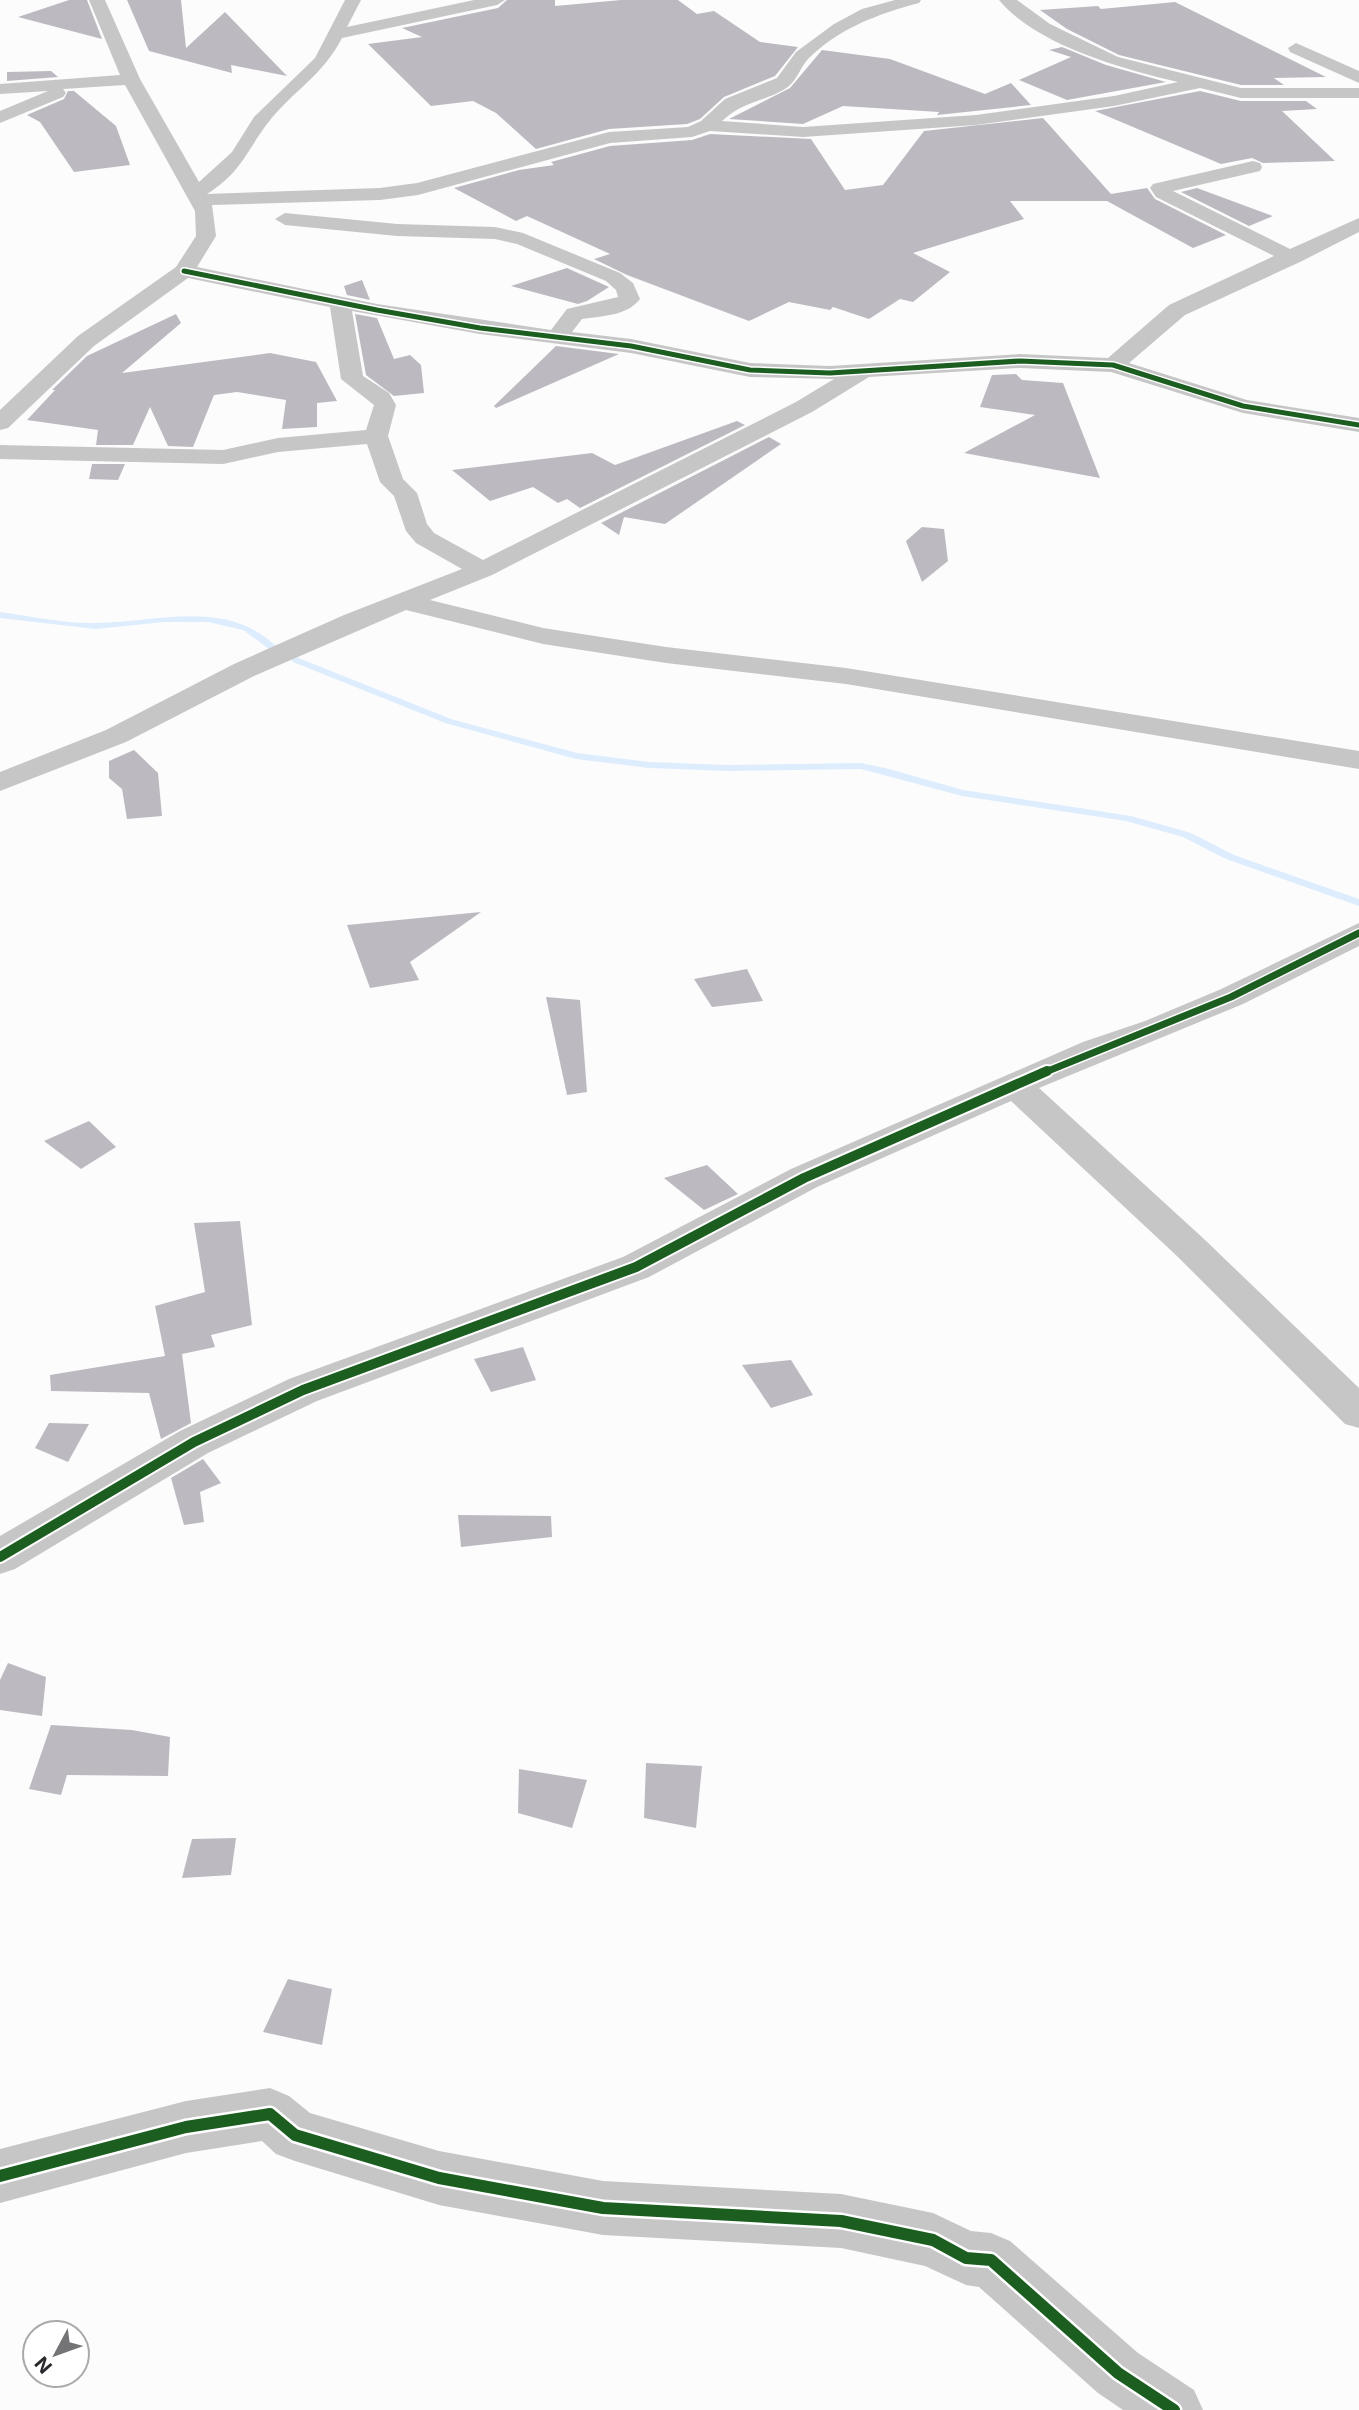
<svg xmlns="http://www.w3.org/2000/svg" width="1359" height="2410" viewBox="0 0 1359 2410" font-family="Inter,sans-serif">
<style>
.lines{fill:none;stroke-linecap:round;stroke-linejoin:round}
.stream{fill:#ddedfd;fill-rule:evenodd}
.building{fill:#bdb9c1}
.minor{fill:#c7c6c6;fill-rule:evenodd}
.cycleway-far3-casing{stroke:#fff;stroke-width:8}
.cycleway-far2-casing{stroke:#fff;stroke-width:10}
.cycleway-far1-casing{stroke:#fff;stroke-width:14}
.cycleway-casing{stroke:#fff;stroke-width:17}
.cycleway-far3{stroke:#1b5e20;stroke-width:5}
.cycleway-far2{stroke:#1b5e20;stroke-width:7}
.cycleway-far1{stroke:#1b5e20;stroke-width:10}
.cycleway{stroke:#1b5e20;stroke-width:12}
</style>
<rect width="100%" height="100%" fill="#fcfcfc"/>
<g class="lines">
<g class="stream">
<path d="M0,612c29,4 68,12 96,11 62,-1 131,-25 181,24l-2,2h-6l-26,-19 -35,-8h-44l-69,7 -95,-11z"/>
<polygon points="296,657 451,719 577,753 649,762 728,765 861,763 889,769 963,790 1131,816 1191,833 1234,855 1359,899 1359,906 1226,859 1183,837 1126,821 962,796 861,769 728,771 649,768 576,759 445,723 293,662 291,660"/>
</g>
</g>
<g class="building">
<polygon points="69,0 87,0 102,39 18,17"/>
<polygon points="127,0 181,0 186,48 225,12 287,76 231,65 232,73 149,51"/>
<polygon points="507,0 555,0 555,6 621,0 678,0 697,14 714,11 760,42 798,47 775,76 724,97 700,119 687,124 609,129 536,149 496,113 473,101 431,106 368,44 422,37 402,28 498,8"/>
<polygon points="1175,2 1326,77 1274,78 1284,85 1241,85 1119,55 1067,29 1040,10 1098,6 1101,9"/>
<polygon points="1062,47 1106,65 1166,82 1067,100 1019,80 1071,57 1049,50"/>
<polygon points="822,50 890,59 985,94 1011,83 1031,105 937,115 939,112 843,106 803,124 729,119 790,88"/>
<polygon points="51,71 58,77 7,81 7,72"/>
<polygon points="68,91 74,91 116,126 130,165 74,172 40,122 27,115 64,99"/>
<polygon points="1200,91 1241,101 1306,101 1317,109 1282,111 1335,161 1263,163 1252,158 1221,164 1095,111"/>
<polygon points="1043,118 1111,194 1147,188 1155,199 1226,235 1193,248 1107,201 1010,201 1024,219 913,253 950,272 913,302 900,299 869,319 833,307 830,310 789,302 749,321 627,275 594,259 610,254 527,216 516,221 454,188 519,170 554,165 551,162 610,146 692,140 710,134 811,139 845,190 883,185 924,131"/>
<polygon points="1197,188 1273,216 1249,226 1181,192"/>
<polygon points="567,268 609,287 587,301 578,304 511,286"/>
<polygon points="362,280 370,300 347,295 344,286"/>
<polygon points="176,314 181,323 122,373 270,353 316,362 337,401 317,403 317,427 282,429 286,400 237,392 214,395 193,447 168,446 150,407 133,445 96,445 98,430 27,420 55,390 52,390 87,356"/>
<polygon points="355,314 377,318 394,359 410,355 421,365 424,393 394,396 366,375"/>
<polygon points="556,346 619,354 496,408 494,406"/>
<polygon points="1016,374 1022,380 1063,383 1100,478 964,453 1035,415 980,407 992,375"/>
<polygon points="737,421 745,425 580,508 567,499 558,503 533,487 490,501 452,470 592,453 615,465"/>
<polygon points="769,437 781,444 665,524 624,517 619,535 601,523"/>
<polygon points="92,464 125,464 118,480 89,479"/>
<polygon points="922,527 944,529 948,561 922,582 906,541"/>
<polygon points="134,750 158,773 162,816 127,819 122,789 109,778 109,761"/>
<polygon points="481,912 410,962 419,980 370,988 347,925"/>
<polygon points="747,969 763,1001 712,1007 694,979"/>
<polygon points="546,997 580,1000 587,1092 567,1095"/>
<polygon points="89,1121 116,1147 81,1169 44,1141"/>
<polygon points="707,1165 738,1194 704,1210 664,1178"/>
<polygon points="240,1221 252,1325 211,1335 215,1347 182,1354 191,1423 161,1439 149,1393 51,1391 50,1375 165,1356 155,1306 205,1292 194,1223"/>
<polygon points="523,1347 536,1380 491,1392 474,1359"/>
<polygon points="791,1360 813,1395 771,1408 742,1365"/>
<polygon points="49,1423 89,1424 68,1462 35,1448"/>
<polygon points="203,1459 221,1483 200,1492 204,1522 184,1525 171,1478"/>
<polygon points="458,1515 551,1516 552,1537 461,1547"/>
<polygon points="8,1663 46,1677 42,1716 0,1710 0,1680"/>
<polygon points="51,1725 132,1730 170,1737 168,1776 67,1775 61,1795 29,1789"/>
<polygon points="646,1763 702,1766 696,1828 644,1818"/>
<polygon points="519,1769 587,1780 572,1828 518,1813"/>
<polygon points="236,1838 231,1875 182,1878 192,1839"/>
<polygon points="288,1979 332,1989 322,2045 263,2032"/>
</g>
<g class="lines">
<g class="minor">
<path d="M89,0h16l35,79 59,103 33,-30 22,-35 61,-59 30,-58h16l-14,27 127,-27h31l-8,5 -155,33c-20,39 -50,53 -75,86 -23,31 -25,47 -60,70l173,-6 37,-5 192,-51 79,-5 13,-6 24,-22 52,-21 19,-26 38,-28 28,-15 33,-9h26l-2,3c-41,11 -80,25 -111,56 -7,8 -11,20 -19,27 -19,15 -43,13 -67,35l81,6 173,-12 138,-19 64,-14c-55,-13 -142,-37 -179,-82h18l33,24 68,33 123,31h118v10h-118l-41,-10 -86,18 -138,19 -173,12 -93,-6 -18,6 -82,6 -192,52 -38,5 -168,5 4,31 -19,31 180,37 174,26 16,-21 51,-12 -2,-7 -10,-9 -89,-37 -22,-5 -98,-3 -112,-11 -10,-6 10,-6 112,11 98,3 28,6 97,40 13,10 7,16c-13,17 -38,17 -58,20l-10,13 59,7 119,24 80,3 190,-12 88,4 61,-53 105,-49 -118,-59 -6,-9 3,-4 100,-23 7,2 2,4 -2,4 -87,20 117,58 69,-31v14l-59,30 -115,53 -56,48 118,37 112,18v14l-116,-19 -132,-41 -91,-4 -151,9 -57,35 -320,163 -62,25 113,28 123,19 180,21 513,83v18l-513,-85 -180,-21 -123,-19 -137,-34 -152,66 -128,66 -126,49v-19l106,-42 128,-66 110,-49 118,-46 -46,-26 -10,-12 -12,-35 -14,-14 -13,-38 -89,8 -55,12 -223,-5v-14l223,5 55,-12 88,-8 8,-25 -33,-26 -11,-72 -142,-29 -94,68 -86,82 -8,2v-20l78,-74 98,-69 20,-31 -1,-25 -70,-126 -62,4 3,4 -3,4 -63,26v-12l48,-20 -48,3v-10l120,-9zM352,311l128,23 151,19 119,24 84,2 -38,23 -313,158 -49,-27 -7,-9 -10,-31 -14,-14 -15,-43 8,-31 -7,-12 -26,-17z"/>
<polygon points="1296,43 1359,71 1359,83 1290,52 1288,48"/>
<polygon points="1359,923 1359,946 1243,1004 1039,1088 1204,1239 1359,1388 1359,1428 1345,1424 1178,1257 1011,1101 817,1187 649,1277 317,1401 208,1453 15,1569 0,1574 0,1536 180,1431 289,1379 623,1257 791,1169 1083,1042 1145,1021 1219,990"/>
<polygon points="270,2088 289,2096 310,2113 439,2151 603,2181 841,2194 933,2213 971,2231 991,2233 1010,2241 1138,2353 1194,2390 1203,2410 1123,2410 1098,2393 979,2287 966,2285 925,2266 841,2248 603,2235 439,2205 295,2161 276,2154 262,2141 186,2153 0,2203 0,2149 186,2101"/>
</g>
<defs>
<polyline id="cycleway-far3" points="184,271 377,310 480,328 631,346 750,370 830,373 1020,361 1113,365 1243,406 1359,425"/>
<polyline id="cycleway-far2" points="1043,1073 1231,997 1359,933"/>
<polyline id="cycleway-far1" points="0,1557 194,1442 303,1390 636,1267 804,1178 1047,1071"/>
<polyline id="cycleway" points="0,2176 186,2127 270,2114 295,2135 439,2178 603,2208 841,2221 933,2240 966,2258 991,2260 1118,2373 1174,2410"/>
</defs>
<use href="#cycleway-far3" class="cycleway-far3-casing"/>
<use href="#cycleway-far2" class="cycleway-far2-casing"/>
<use href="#cycleway-far1" class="cycleway-far1-casing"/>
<use href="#cycleway" class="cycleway-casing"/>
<use href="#cycleway-far3" class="cycleway-far3"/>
<use href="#cycleway-far2" class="cycleway-far2"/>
<use href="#cycleway-far1" class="cycleway-far1"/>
<use href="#cycleway" class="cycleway"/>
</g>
<g transform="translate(56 2354) rotate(229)"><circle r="33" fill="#ffffff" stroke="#aaa9ab" stroke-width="2"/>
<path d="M0-5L12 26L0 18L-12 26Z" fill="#747375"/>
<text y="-10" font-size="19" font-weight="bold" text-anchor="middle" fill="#2b292d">N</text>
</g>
</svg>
